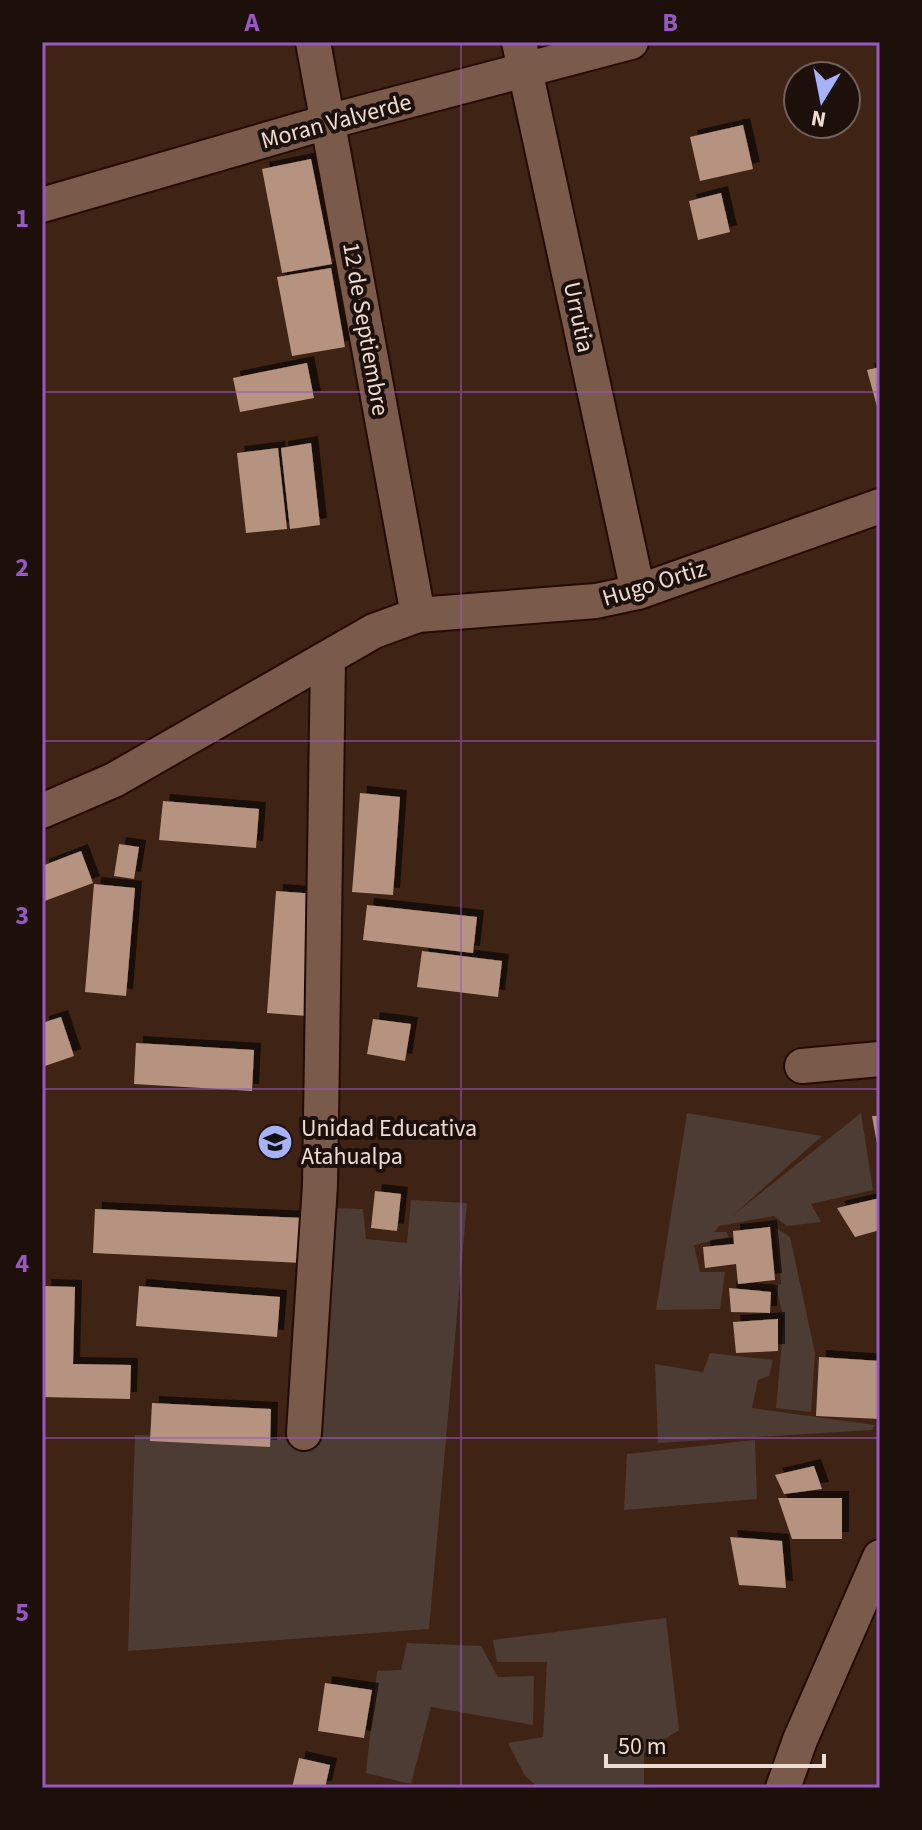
<svg xmlns="http://www.w3.org/2000/svg" width="922" height="1830" viewBox="0 0 922 1830" font-family="'Source Sans 3',sans-serif">
<style>
.green{fill:#4d3c34}
.building{fill:#b69381;filter:url(#shadow)}
.lines{fill:none;stroke-linecap:round;stroke-linejoin:round}
.minor-casing{stroke:#250b01;stroke-width:38}
.minor{stroke:#7a5a4a;stroke-width:34}
.grid{fill:none;stroke:#9858c4;stroke-width:2;stroke-opacity:0.55}
.labels{text-anchor:middle;stroke-width:8;stroke-linejoin:round;paint-order:stroke}
.street-label{font-size:24px;fill:#eedbd1;stroke:#1d100a}
.poi-label{font-size:24px;fill:#eedbd1;stroke:#1d100a;text-anchor:start}
.neatline{fill:none;stroke:#9858c4;stroke-width:3}
.grid-label{font-size:26px;text-anchor:middle;font-weight:bold;fill:#9858c4}
</style>
<defs>
<filter id="shadow"><feDropShadow dx="7" dy="-7" stdDeviation="0" flood-color="#0009"/></filter>
</defs>
<rect width="100%" height="100%" fill="#3f2314"/>
<g class="green">
<polygon points="687,1113 822,1136 732,1216 861,1113 873,1190 811,1204 821,1222 787,1226 774,1216 719,1226 714,1232 726,1232 729,1237 694,1245 700,1272 725,1272 720,1309 656,1310"/>
<polygon points="411,1200 467,1203 429,1629 128,1651 135,1435 313,1440 332,1208 363,1209 366,1239 407,1243"/>
<polygon points="775,1227 790,1237 815,1353 811,1412 776,1408 784,1318 775,1285 781,1284"/>
<polygon points="710,1353 773,1360 769,1376 758,1380 752,1408 875,1425 872,1430 658,1443 655,1364 703,1372"/>
<polygon points="755,1440 757,1499 624,1510 627,1454"/>
<polygon points="666,1618 679,1730 644,1753 644,1788 539,1788 525,1776 508,1743 543,1737 547,1662 497,1662 493,1640"/>
<polygon points="407,1643 481,1646 498,1677 534,1676 533,1725 431,1707 411,1784 366,1773 377,1671 401,1670"/>
</g>
<g class="building">
<polygon points="743,125 753,169 700,181 690,137"/>
<polygon points="311,159 332,264 282,273 262,169"/>
<polygon points="721,193 730,232 698,240 689,201"/>
<polygon points="331,268 345,347 292,356 277,277"/>
<polygon points="307,363 314,398 240,412 233,378"/>
<polygon points="880,367 880,414 879,414 867,370"/>
<polygon points="311,443 320,525 290,529 281,448"/>
<polygon points="278,448 287,529 246,533 237,453"/>
<polygon points="360,793 400,797 393,895 352,892"/>
<polygon points="163,801 259,809 256,848 159,840"/>
<polygon points="119,844 139,847 134,879 114,876"/>
<polygon points="81,851 93,883 42,902 42,866"/>
<polygon points="94,884 135,888 126,996 85,992"/>
<polygon points="276,891 316,894 307,1016 267,1013"/>
<polygon points="367,905 477,917 473,953 363,940"/>
<polygon points="422,951 502,961 498,997 417,987"/>
<polygon points="61,1017 74,1056 42,1067 42,1023"/>
<polygon points="373,1019 411,1024 405,1061 367,1054"/>
<polygon points="136,1043 254,1050 252,1091 134,1084"/>
<polygon points="872,1116 880,1116 880,1149 878,1149"/>
<polygon points="375,1191 401,1194 397,1231 371,1228"/>
<polygon points="880,1198 880,1230 855,1237 837,1208"/>
<polygon points="95,1209 304,1218 302,1263 93,1253"/>
<polygon points="770,1227 775,1280 738,1284 736,1264 705,1268 703,1247 734,1244 733,1231"/>
<polygon points="44,1286 75,1287 73,1364 131,1365 130,1399 42,1397"/>
<polygon points="139,1286 280,1297 277,1337 136,1326"/>
<polygon points="729,1288 771,1292 770,1313 731,1312"/>
<polygon points="778,1319 778,1351 736,1353 733,1322"/>
<polygon points="819,1357 880,1361 880,1419 816,1416"/>
<polygon points="152,1403 271,1409 270,1447 150,1441"/>
<polygon points="814,1466 822,1489 784,1494 775,1475"/>
<polygon points="778,1498 842,1498 842,1539 792,1539"/>
<polygon points="730,1537 782,1541 786,1588 739,1585"/>
<polygon points="325,1683 372,1690 364,1738 318,1731"/>
<polygon points="299,1758 330,1765 325,1788 292,1788"/>
</g>
<g class="lines">
<defs>
<g id="minor">
<polyline points="313,42 418,615"/>
<polyline points="519,42 638,592"/>
<polyline points="42,205 327,122 631,42"/>
<polyline points="42,811 114,780 374,631 418,615 596,601 638,592 880,506"/>
<polyline points="802,1066 880,1059"/>
<polyline points="304,1433 320,1185 328,659"/>
<polyline points="783,1788 800,1740 880,1557"/>
</g>
</defs>
<use href="#minor" class="minor-casing"/>
<use href="#minor" class="minor"/>
</g>
<path class="grid" d="M461,42v1746M42,392h838M42,741h838M42,1089h838M42,1438h838"/>
<defs>
<symbol id="school-disc" viewBox="-11 -11 22 22"><circle r="9.5" fill="#a7b1fc" stroke="#1d100a"/><path d="M0-5L7-2L0 1L-7-2ZM-4 1L0 2.5L4 1V4Q0 6-4 4Z" fill="#111"/></symbol>
</defs>
<g fill-rule="evenodd">
<use href="#school-disc" x="255" y="1122" width="40" height="40"/>
</g>
<g class="labels">
<g class="street-label">
<text transform="translate(336 121) rotate(-15)" y="8">Moran Valverde</text>
<text transform="translate(579 317) rotate(78)" y="8">Urrutia</text>
<text transform="translate(366 329) rotate(80)" y="8">12 de Septiembre</text>
<text transform="translate(654 583) rotate(-17)" y="8">Hugo Ortiz</text>
</g>
<g class="poi-label">
<text x="301" y="1136">Unidad Educativa<tspan x="301" dy="28">Atahualpa</tspan></text>
</g>
</g>
<rect width="922" height="1830" fill="none" stroke="#1d100a" stroke-width="88"/>
<g transform="translate(822 100) rotate(190)"><circle r="38" fill="#1d100a" stroke="#71615a" stroke-width="2"/>
<path d="M0-6L14 30L0 20L-14 30Z" fill="#a7b1fc"/>
<text y="-12" font-size="22" font-weight="bold" text-anchor="middle" fill="#eedbd1">N</text>
</g>
<path d="M606 1754v12h218v-12" fill="none" stroke="#eedbd1" stroke-width="4"/>
<text x="618" y="1754" font-size="24" fill="#eedbd1" stroke="#1d100a" stroke-width="6" paint-order="stroke">50 m</text>
<rect x="44" y="44" width="834" height="1742" class="neatline"/>
<g class="grid-label">
<text x="252" y="31">A</text>
<text x="670" y="31">B</text>
<text x="22" y="227">1</text>
<text x="22" y="576">2</text>
<text x="22" y="924">3</text>
<text x="22" y="1272">4</text>
<text x="22" y="1621">5</text>
</g>
</svg>
